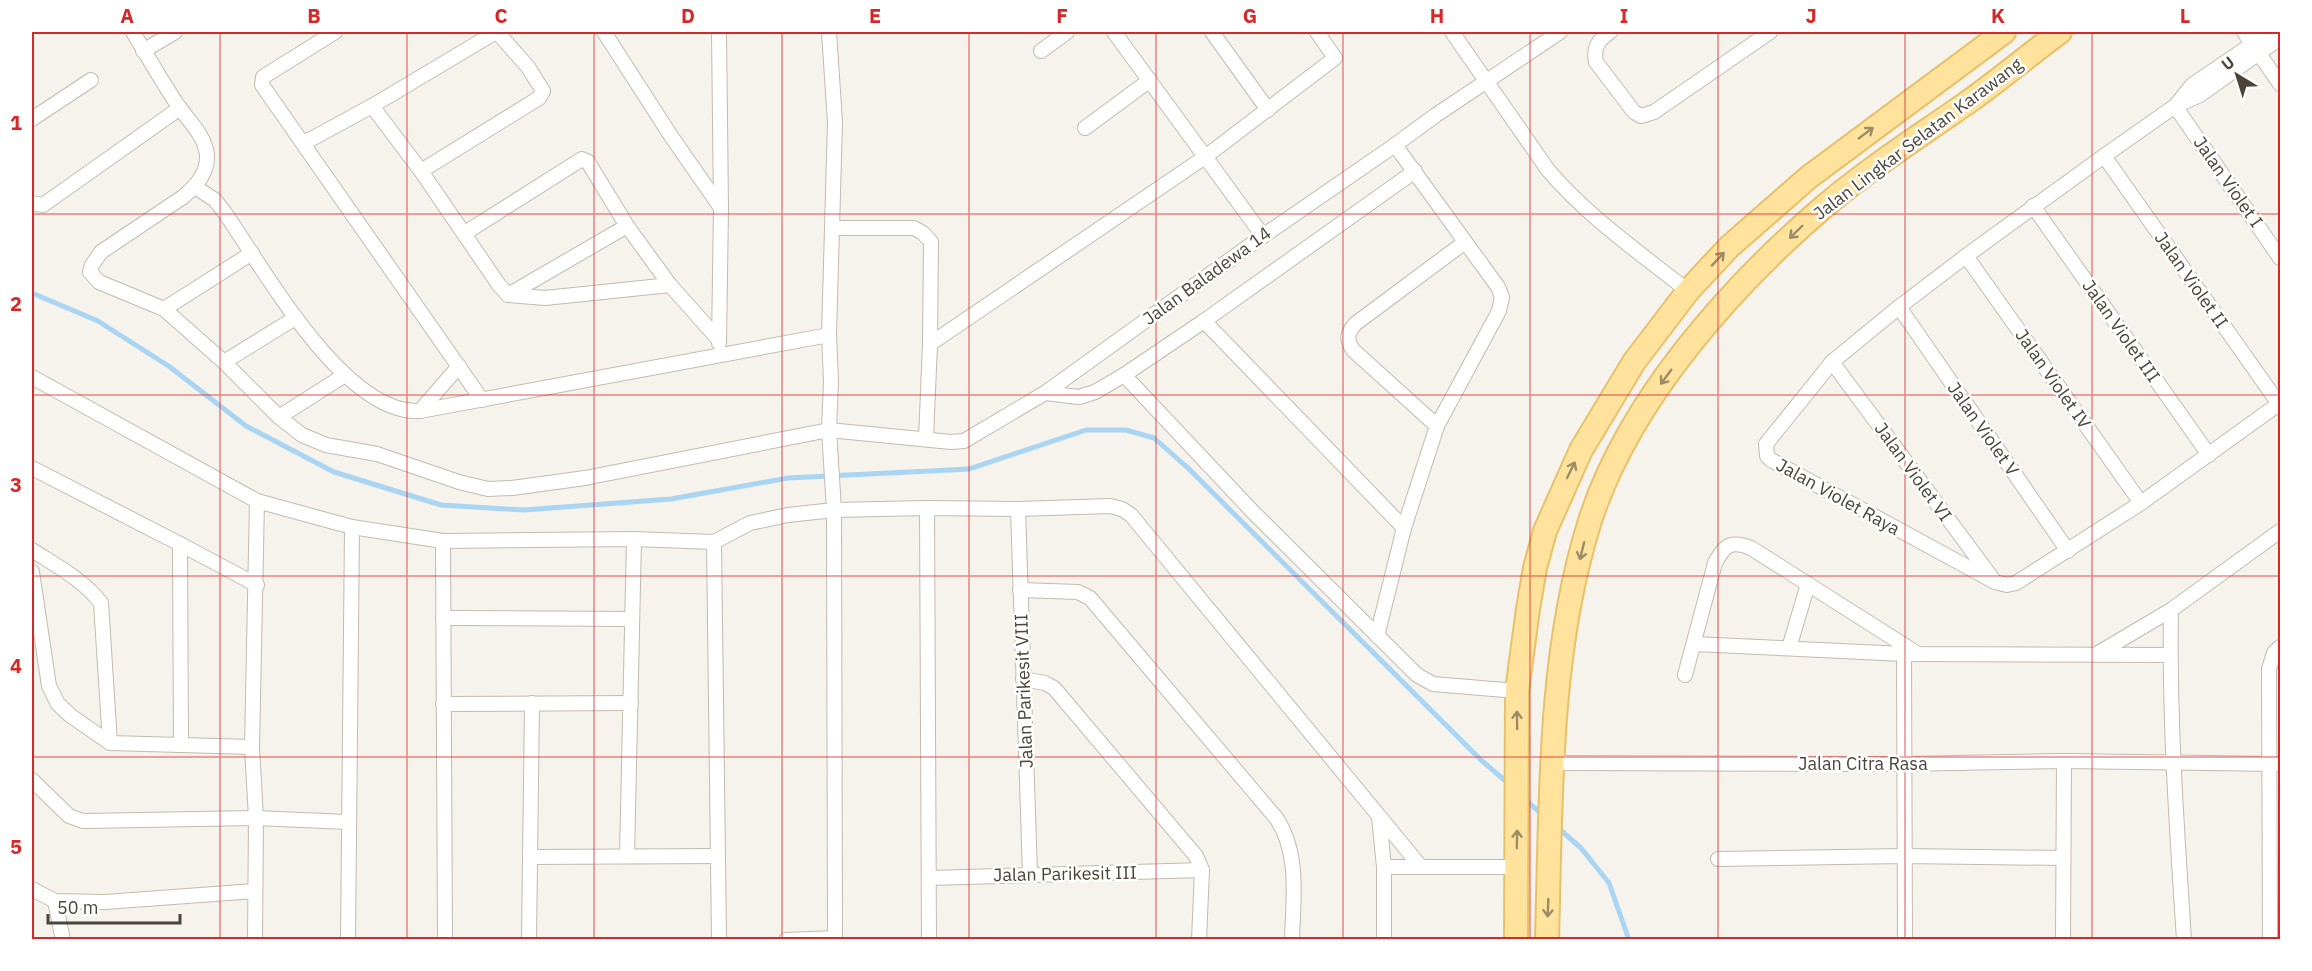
<svg xmlns="http://www.w3.org/2000/svg" width="2312" height="971" viewBox="0 0 2312 971" font-family="'IBM Plex Sans',sans-serif">
<style>
.lines{fill:none;stroke-linecap:round;stroke-linejoin:round}
.stream{stroke:#a9d4f2;stroke-width:5}
.minor-casing{stroke:#c2bbae;stroke-width:16}
.primary-casing{stroke:#e6c16a;stroke-width:26}
.minor{stroke:#fff;stroke-width:14}
.primary{stroke:#ffe39c;stroke-width:22}
.oneway{stroke:#9c8c66}
.grid{fill:none;stroke:#d62828;stroke-width:1.5;stroke-opacity:0.55}
.labels{text-anchor:middle;stroke-width:5;stroke-linejoin:round;paint-order:stroke}
.street-label{font-size:18px;fill:#4b4439;stroke:#fff}
.neatline{fill:none;stroke:#d62828;stroke-width:2}
.grid-label{font-size:20px;text-anchor:middle;font-weight:bold;fill:#d62828}
</style>
<rect width="100%" height="100%" fill="#f6f3ec"/>
<g class="lines">
<g class="stream">
<polyline points="32,293 98,321 170,367 246,426 334,472 441,505 524,510 671,499 788,478 969,469 1086,430 1126,430 1154,438 1188,468 1481,760 1510,785"/>
<polyline points="1523,798 1543,815"/>
<polyline points="1557,827 1581,848 1609,883 1629,940"/>
</g>
<defs>
<g id="minor">
<path d="M133,32c15,25 29,50 46,75 10,14 26,29 28,48 1,18 -11,31 -24,42l-82,55 -9,13 -2,7 9,10 65,27 60,53 55,55 23,18 24,10 51,9 82,28 29,7 24,-1 73,-10 244,-48 122,12 13,-1 81,-48 218,-157 132,-91 41,-30 124,-83"/>
<polyline points="335,32 263,77 262,85 482,400"/>
<polyline points="604,32 671,136 721,208"/>
<polyline points="829,32 835,122 829,335 831,381 829,430 834,510 835,940"/>
<polyline points="1114,32 1263,236"/>
<polyline points="1212,32 1268,110"/>
<path d="M1452,32l96,138c40,47 92,83 140,121"/>
<path d="M1610,32c-12,8 -17,16 -14,30l38,50 7,4 13,-4 116,-80"/>
<polyline points="2244,32 2280,84"/>
<polyline points="2280,38 2200,95 2175,106 2104,156 1966,256 1899,307 1832,362 1766,444 1767,456 1771,460 1995,582 2007,585 2016,583 2141,503 2280,403"/>
<polyline points="143,51 175,32"/>
<polyline points="1041,51 1067,32"/>
<polyline points="2176,105 2192,85 2270,32"/>
<polyline points="372,106 421,171 499,285 508,295 545,298 670,285"/>
<polyline points="2175,106 2280,258"/>
<polyline points="32,119 91,80"/>
<polyline points="1085,128 1150,80"/>
<polyline points="304,143 372,106 496,32"/>
<polyline points="2104,156 2279,404"/>
<polyline points="421,171 539,98 543,91 528,67 497,32"/>
<path d="M195,187l20,13 10,13c39,56 119,202 195,198l39,-45"/>
<polyline points="32,203 43,205 180,108"/>
<polyline points="2033,206 2209,455"/>
<polyline points="833,228 914,228 923,233 931,242 930,344 926,439"/>
<polyline points="465,233 582,159 588,162 627,226 670,285 719,340"/>
<polyline points="1966,256 2141,503"/>
<polyline points="508,295 627,226"/>
<polyline points="1899,307 2068,551"/>
<polyline points="164,309 252,253"/>
<polyline points="1204,321 1404,528"/>
<polyline points="719,343 721,208 719,32"/>
<polyline points="930,344 1205,157 1335,58 1317,32"/>
<polyline points="224,362 295,318"/>
<polyline points="1832,362 1992,578"/>
<polyline points="1124,375 1253,512 1417,675 1433,684 1517,691"/>
<polyline points="32,377 257,501 352,527 443,541 634,539 714,542 750,523 788,515 834,510 927,508 1018,509 1110,506 1122,509 1131,515 1421,867"/>
<polyline points="1045,393 1079,397 1095,392 1124,375 1204,321 1415,171"/>
<polyline points="420,411 829,335"/>
<polyline points="279,417 345,375"/>
<path d="M1437,426l-84,-76c-7,-11 -6,-16 2,-26l110,-82"/>
<polyline points="32,468 180,544 257,585"/>
<polyline points="927,508 929,940"/>
<polyline points="1018,509 1030,874"/>
<polyline points="443,541 445,940"/>
<polyline points="714,542 719,940"/>
<polyline points="180,544 181,745"/>
<path d="M32,550c23,15 52,30 69,53l9,140"/>
<polyline points="32,572 49,686 58,704 71,716 110,743 252,747"/>
<path d="M1020,590l58,2 12,6 187,221c23,36 16,80 15,121"/>
<path d="M2171,610c-2,110 6,220 13,330"/>
<polyline points="443,618 632,619"/>
<polyline points="1377,636 1404,528 1437,426 1499,311 1502,297 1498,287 1395,145"/>
<polyline points="1694,644 1904,654 2170,655"/>
<polyline points="1789,648 1808,584"/>
<polyline points="1904,654 1905,940"/>
<polyline points="2095,655 2171,610 2280,531"/>
<path d="M1685,675l30,-112c10,-18 15,-23 36,-15l167,106"/>
<polyline points="1023,679 1045,683 1054,688 1196,856 1202,870 1199,940"/>
<polyline points="443,704 631,703"/>
<polyline points="1552,763 1903,764 2064,761 2280,764"/>
<polyline points="32,780 69,816 83,821 256,818 348,822"/>
<polyline points="1379,817 1384,867 1384,940"/>
<polyline points="627,856 634,539"/>
<polyline points="530,857 718,856"/>
<polyline points="1718,859 1904,856 2063,858"/>
<polyline points="1384,867 1517,867"/>
<polyline points="929,878 1202,870"/>
<polyline points="32,889 55,901 105,902 255,891"/>
<polyline points="55,901 63,940"/>
<polyline points="255,940 256,818 252,747 257,501"/>
<polyline points="348,940 352,527"/>
<polyline points="529,940 532,703"/>
<polyline points="786,940 835,938"/>
<polyline points="2063,940 2064,761"/>
<polyline points="2270,940 2269,669 2274,653 2280,647"/>
</g>
<g id="primary">
<polyline points="1516,940 1517,691 1528,609 1535,568 1545,531 1581,450 1634,362 1688,291 1729,247 1809,177 2004,32"/>
<path d="M1547,940c4,-138 1,-284 42,-416 38,-122 142,-238 237,-319 46,-39 97,-71 145,-105 31,-22 59,-46 89,-68"/>
</g>
</defs>
<use href="#minor" class="minor-casing"/>
<use href="#primary" class="primary-casing"/>
<use href="#minor" class="minor"/>
<use href="#primary" class="primary"/>
</g>
<defs><path id="oneway-shaft" d="M-6 0H5M1.5-3L5.5 0L1.5 3" fill="none" stroke-width="1.6" stroke-linecap="round" stroke-linejoin="round" transform="scale(1.5)"/></defs>
<g class="oneway">
<use href="#oneway-shaft" transform="translate(1866 133) rotate(-37)"/>
<use href="#oneway-shaft" transform="translate(1796 232) rotate(136)"/>
<use href="#oneway-shaft" transform="translate(1718 259) rotate(-47)"/>
<use href="#oneway-shaft" transform="translate(1666 377) rotate(126)"/>
<use href="#oneway-shaft" transform="translate(1571 470) rotate(-64)"/>
<use href="#oneway-shaft" transform="translate(1582 551) rotate(104)"/>
<use href="#oneway-shaft" transform="translate(1517 720) rotate(-91)"/>
<use href="#oneway-shaft" transform="translate(1517 839) rotate(-89)"/>
<use href="#oneway-shaft" transform="translate(1548 908) rotate(92)"/>
</g>
<path class="grid" d="M220,32v908M407,32v908M594,32v908M782,32v908M969,32v908M1156,32v908M1343,32v908M1530,32v908M1718,32v908M1905,32v908M2092,32v908M32,214h2248M32,395h2248M32,576h2248M32,757h2248"/>
<g class="labels">
<g class="street-label">
<text transform="translate(1918 139) rotate(-37)" y="6">Jalan Lingkar Selatan Karawang</text>
<text transform="translate(2228 182) rotate(55)" y="6">Jalan Violet I</text>
<text transform="translate(1207 276) rotate(-36)" y="6">Jalan Baladewa 14</text>
<text transform="translate(2191 280) rotate(55)" y="6">Jalan Violet II</text>
<text transform="translate(2121 331) rotate(55)" y="6">Jalan Violet III</text>
<text transform="translate(2053 379) rotate(55)" y="6">Jalan Violet IV</text>
<text transform="translate(1983 429) rotate(55)" y="6">Jalan Violet V</text>
<text transform="translate(1913 472) rotate(54)" y="6">Jalan Violet VI</text>
<text transform="translate(1838 497) rotate(29)" y="6">Jalan Violet Raya</text>
<text transform="translate(1024 691) rotate(-92)" y="6">Jalan Parikesit VIII</text>
<text x="1863" y="770">Jalan Citra Rasa</text>
<text transform="translate(1065 874) rotate(-1)" y="6">Jalan Parikesit III</text>
</g>
</g>
<rect width="2312" height="971" fill="none" stroke="#ffffff" stroke-width="66"/>
<g transform="translate(2237 75) rotate(322)" stroke="#ffffff" stroke-width="4.5" paint-order="stroke">
<path d="M0-4.5L10 22L0 15L-10 22Z" fill="#4b4439"/>
<text y="-9" font-size="16" font-weight="bold" text-anchor="middle" fill="#4b4439">U</text>
</g>
<path d="M48 914v9h132v-9" fill="none" stroke="#4b4439" stroke-width="3"/>
<text x="57" y="914" font-size="18" fill="#4b4439" stroke="#ffffff" stroke-width="4.5" paint-order="stroke">50 m</text>
<rect x="33" y="33" width="2246" height="905" class="neatline"/>
<g class="grid-label">
<text x="127" y="23">A</text>
<text x="314" y="23">B</text>
<text x="501" y="23">C</text>
<text x="688" y="23">D</text>
<text x="875" y="23">E</text>
<text x="1062" y="23">F</text>
<text x="1250" y="23">G</text>
<text x="1437" y="23">H</text>
<text x="1624" y="23">I</text>
<text x="1811" y="23">J</text>
<text x="1998" y="23">K</text>
<text x="2185" y="23">L</text>
<text x="16" y="130">1</text>
<text x="16" y="311">2</text>
<text x="16" y="492">3</text>
<text x="16" y="673">4</text>
<text x="16" y="854">5</text>
</g>
</svg>
